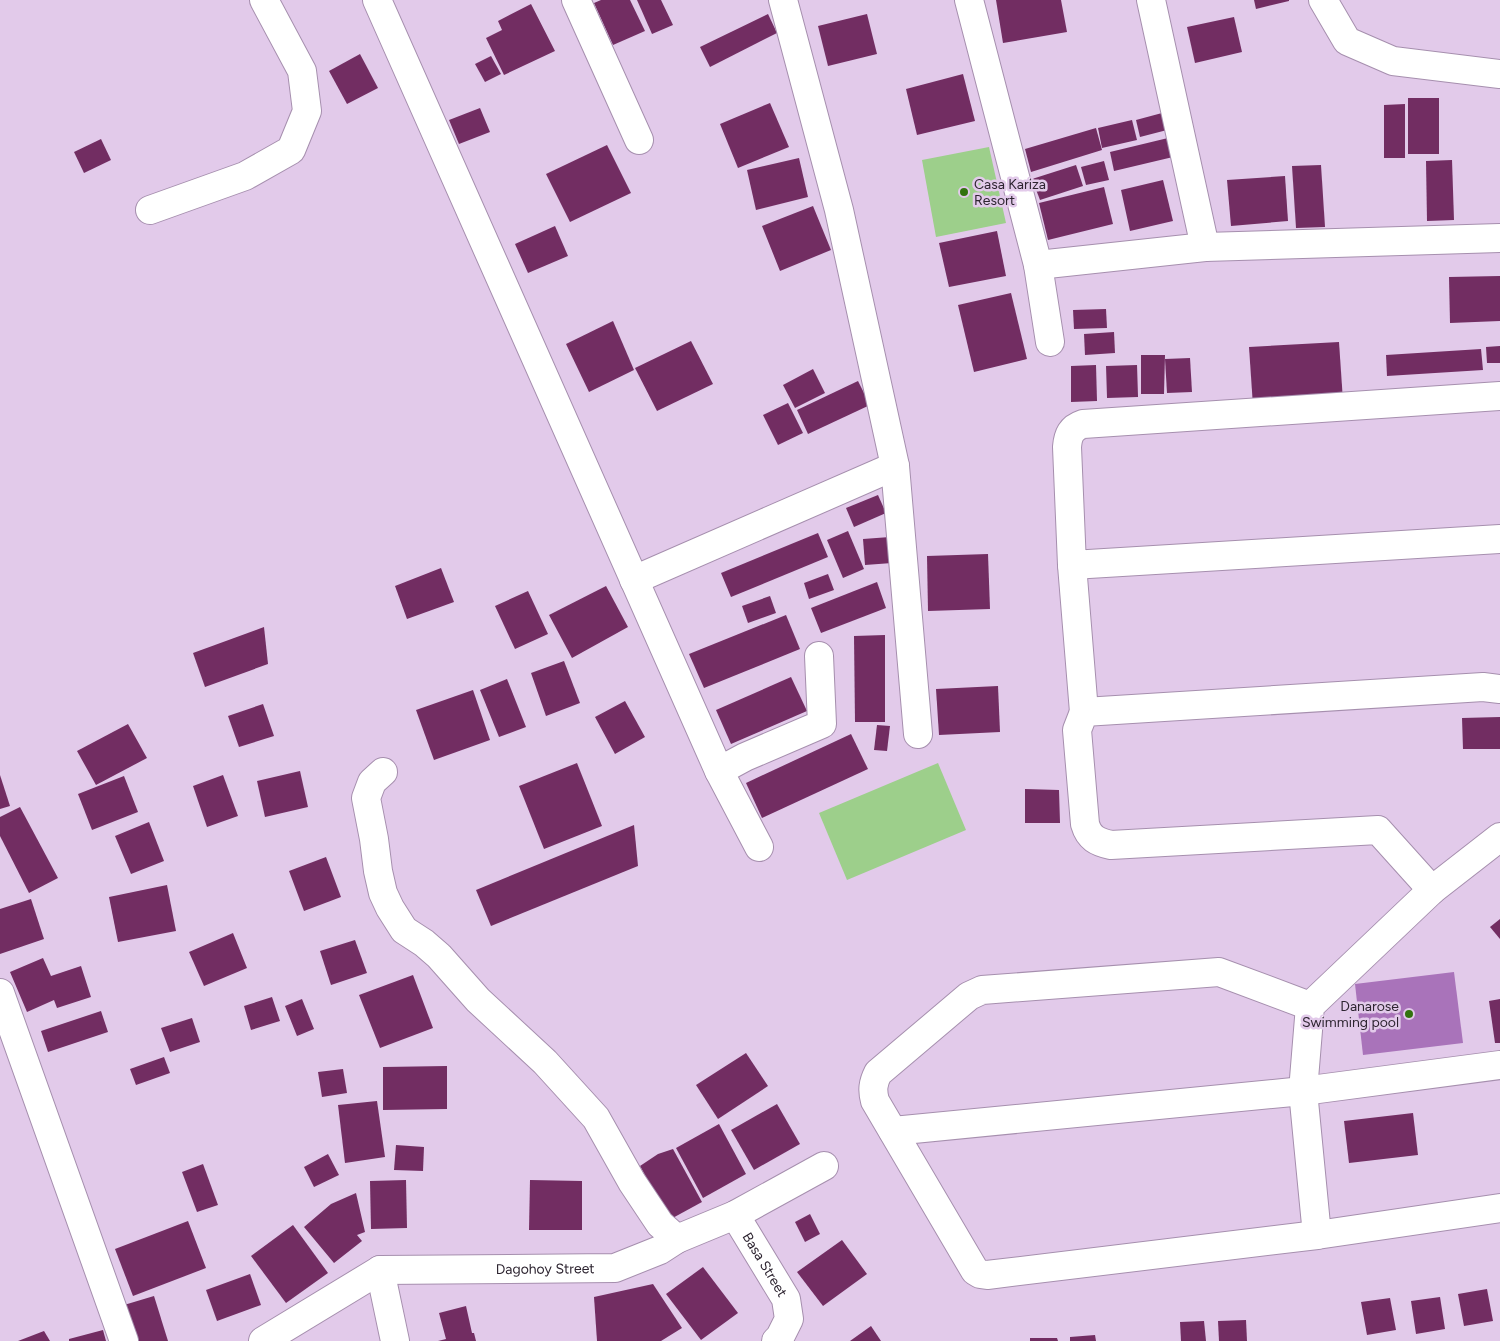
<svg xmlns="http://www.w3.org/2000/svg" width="1500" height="1341" viewBox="0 0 1500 1341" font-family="Figtree,sans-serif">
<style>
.green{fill:#9dcf8b}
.water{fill:#a973ba}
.building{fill:#722d62}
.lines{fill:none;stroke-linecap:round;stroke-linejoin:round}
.street-casing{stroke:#a68fae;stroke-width:30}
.street{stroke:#fff;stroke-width:28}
.poi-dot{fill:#32730e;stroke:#e2caea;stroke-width:2}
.labels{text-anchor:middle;stroke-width:5;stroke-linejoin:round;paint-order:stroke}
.poi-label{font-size:14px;fill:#2d2430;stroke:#e2caea;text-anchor:start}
.street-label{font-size:14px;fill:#2d2430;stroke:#e2caea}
</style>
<rect width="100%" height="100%" fill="#e2caea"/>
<g class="green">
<polygon points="989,147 1006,223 936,237 922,160"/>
<polygon points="938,763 966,830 847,880 819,813"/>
</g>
<polygon class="water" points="1454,972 1463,1043 1363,1055 1355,984"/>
<g class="building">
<polygon points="601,0 630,0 645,31 613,45 594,3"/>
<polygon points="637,0 661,0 673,25 652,34"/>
<polygon points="996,0 1061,0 1067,32 1003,43"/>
<polygon points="1254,0 1289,0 1289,1 1256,9"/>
<polygon points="531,4 555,51 504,75 486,38 502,30 498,21"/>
<polygon points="768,14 777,33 710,67 700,47"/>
<polygon points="867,14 877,54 828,66 818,26"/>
<polygon points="1234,17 1242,52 1195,63 1187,27"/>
<polygon points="360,54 378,88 347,104 329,71"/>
<polygon points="491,56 501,74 485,82 475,64"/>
<polygon points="963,74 975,121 917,135 906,89"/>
<rect x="1408" y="98" width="31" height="56"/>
<polygon points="770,103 789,147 738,168 720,124"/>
<polygon points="1405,104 1405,158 1384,158 1384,105"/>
<polygon points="480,108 490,132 459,144 449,120"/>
<polygon points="1162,113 1167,130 1140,137 1136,120"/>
<polygon points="1132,120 1137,140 1102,148 1098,128"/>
<polygon points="1096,128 1102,150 1031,172 1025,149"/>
<polygon points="1168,138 1173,157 1114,171 1110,152"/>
<polygon points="101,139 111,160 84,173 74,152"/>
<polygon points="607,145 631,193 570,222 546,174"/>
<polygon points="799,158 808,197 756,210 747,170"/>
<polygon points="1452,160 1454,220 1427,221 1426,161"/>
<polygon points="1104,161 1109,180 1086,185 1081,167"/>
<polygon points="1076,165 1083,186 1040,200 1032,179"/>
<polygon points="1321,165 1325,227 1296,228 1292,166"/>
<polygon points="1285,176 1288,221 1231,226 1227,180"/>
<polygon points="1163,180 1173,221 1130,231 1121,190"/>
<polygon points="1104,187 1113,224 1048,240 1039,203"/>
<polygon points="813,206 831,250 780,271 762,226"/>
<polygon points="555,226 568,256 528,273 515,244"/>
<polygon points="997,231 1006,276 949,287 939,243"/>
<polygon points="1500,276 1500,321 1450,323 1449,277"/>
<polygon points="1011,293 1027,359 974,372 958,305"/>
<polygon points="1106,309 1107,328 1074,329 1073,310"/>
<polygon points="613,321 634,370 589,392 566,344"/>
<polygon points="1114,332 1115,353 1085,355 1084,334"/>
<polygon points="691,341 713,384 657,411 635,368"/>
<polygon points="1339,342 1343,401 1253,406 1249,347"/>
<polygon points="1500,346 1500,363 1487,363 1486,347"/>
<polygon points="1481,349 1483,370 1387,376 1386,355"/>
<polygon points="1141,355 1165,355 1164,394 1141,394"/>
<polygon points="1190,358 1192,392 1167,393 1165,359"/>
<polygon points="1096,365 1097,401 1071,402 1071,366"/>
<polygon points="1137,365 1138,397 1107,398 1106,366"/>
<polygon points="813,369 825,393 795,408 783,385"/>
<polygon points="858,381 870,405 808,434 797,410"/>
<polygon points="788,403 803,433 778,445 763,415"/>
<polygon points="878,495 886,513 854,527 846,508"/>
<polygon points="848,531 864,569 843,578 827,540"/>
<polygon points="818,533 828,557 731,597 721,573"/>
<polygon points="890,537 892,563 865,565 863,539"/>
<polygon points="988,554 990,609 928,611 927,556"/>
<polygon points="441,568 454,602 407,619 395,586"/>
<polygon points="828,574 834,590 809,599 804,583"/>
<polygon points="877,582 886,608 821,633 811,608"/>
<polygon points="606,586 628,627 572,658 549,615"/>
<polygon points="528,591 548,634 515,649 495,606"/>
<polygon points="770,596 776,613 748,623 742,606"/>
<polygon points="786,615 800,649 704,688 689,654"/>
<polygon points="264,627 268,664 205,687 193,653"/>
<polygon points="885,635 885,722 855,722 854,636"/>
<polygon points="564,661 580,703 546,716 531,673"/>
<polygon points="791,677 807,711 731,744 716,710"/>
<polygon points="507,679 526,727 499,737 480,690"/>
<polygon points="998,686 1000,732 939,735 936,689"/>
<polygon points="473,690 490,740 434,760 416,710"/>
<polygon points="625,701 645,737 615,754 595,717"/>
<polygon points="263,704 274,736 239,747 228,716"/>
<polygon points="1500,717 1500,749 1463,749 1462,718"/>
<polygon points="128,724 147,758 96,785 77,751"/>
<polygon points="877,725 890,726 887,751 874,750"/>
<polygon points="851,734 868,769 762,818 746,783"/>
<polygon points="577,763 602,826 544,849 519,786"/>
<polygon points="300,771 308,807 265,817 257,781"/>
<polygon points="0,775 10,806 0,809"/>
<polygon points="223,775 238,816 207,827 193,786"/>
<polygon points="124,776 138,812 92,830 78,794"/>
<polygon points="1025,789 1059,790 1060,823 1025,823"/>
<polygon points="20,807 58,878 29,893 0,836 0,817"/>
<polygon points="149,822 164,861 131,874 115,836"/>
<polygon points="634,825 638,866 491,926 476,890"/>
<polygon points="326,857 341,897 304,911 289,871"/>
<polygon points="167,885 176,931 118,942 109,897"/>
<polygon points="31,899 44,939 0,954 0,909"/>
<polygon points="1500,919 1500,939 1490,927"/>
<polygon points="233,933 247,968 204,986 189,952"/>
<polygon points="355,940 367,973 331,985 320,951"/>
<polygon points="43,958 51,976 81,966 91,997 57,1008 54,1000 27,1012 10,972"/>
<polygon points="413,975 433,1028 380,1048 359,995"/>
<polygon points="272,997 280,1021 251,1030 244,1006"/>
<polygon points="302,999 314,1029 297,1036 285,1006"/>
<polygon points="1500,999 1500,1043 1495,1043 1489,1001"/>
<polygon points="101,1011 108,1032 48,1052 41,1031"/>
<polygon points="192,1018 200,1042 170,1052 161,1028"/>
<polygon points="746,1053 768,1086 718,1119 696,1085"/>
<polygon points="164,1057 170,1073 136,1085 130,1069"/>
<polygon points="447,1066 447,1109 383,1110 383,1067"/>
<polygon points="343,1069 347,1093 322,1097 318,1072"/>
<polygon points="377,1101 385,1157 345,1163 338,1105"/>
<polygon points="777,1104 800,1144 754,1170 731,1130"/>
<polygon points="1413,1113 1418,1155 1349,1163 1344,1121"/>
<polygon points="719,1124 746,1174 703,1198 676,1148"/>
<polygon points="396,1145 424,1147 423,1171 394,1170"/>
<polygon points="673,1149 702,1202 669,1220 640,1166 658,1154"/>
<polygon points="328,1154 339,1175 314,1187 304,1167"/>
<polygon points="203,1164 218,1205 197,1212 182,1172"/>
<polygon points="406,1180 407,1228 371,1229 370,1181"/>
<polygon points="530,1180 582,1181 582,1230 529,1230"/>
<polygon points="356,1193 365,1232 357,1235 362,1241 334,1263 304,1227 331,1204"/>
<polygon points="810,1214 820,1234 805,1242 795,1222"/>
<polygon points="188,1221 206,1268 133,1296 115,1249"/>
<polygon points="293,1225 328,1273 286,1303 251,1256"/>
<polygon points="842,1240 867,1274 823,1306 797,1272"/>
<polygon points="703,1267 738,1313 701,1340 666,1294"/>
<polygon points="250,1274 261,1305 217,1321 206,1290"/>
<polygon points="653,1284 682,1328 661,1341 597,1341 594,1297"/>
<polygon points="1487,1289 1493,1321 1464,1326 1458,1294"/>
<polygon points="154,1296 168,1341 135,1341 124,1305"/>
<polygon points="1440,1297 1445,1329 1416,1334 1411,1301"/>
<polygon points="1390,1298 1396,1330 1367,1335 1361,1302"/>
<polygon points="466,1306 472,1333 474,1333 476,1341 438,1341 446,1339 439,1313"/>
<polygon points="1246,1320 1247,1341 1219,1341 1218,1321"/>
<polygon points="1204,1321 1206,1341 1181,1341 1180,1322"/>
<polygon points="871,1326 881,1341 850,1341"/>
<polygon points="103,1330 106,1341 69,1341 69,1339"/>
<polygon points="44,1331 50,1341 18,1341"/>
<polygon points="1095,1335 1096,1341 1070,1341 1070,1337"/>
<polygon points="1030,1338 1057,1338 1058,1341 1030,1341"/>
</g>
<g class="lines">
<defs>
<g id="street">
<polyline points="377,0 719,771 745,757 822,724 819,656"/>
<polyline points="576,0 639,140"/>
<polyline points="783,0 839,210 895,466 918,734"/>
<polyline points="969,0 1038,265 1205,247 1500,238"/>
<polyline points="1151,0 1205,247"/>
<polyline points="1323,0 1347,41 1393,61 1500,74"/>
<polyline points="150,210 245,176 291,150 307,111 302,71 264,0"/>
<polyline points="1038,265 1050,342"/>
<path d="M1500,396l-417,28c-12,4 -15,11 -16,23l5,118 428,-26"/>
<polyline points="1072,565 1084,712"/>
<polyline points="634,580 895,466"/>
<polyline points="719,771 759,847"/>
<polyline points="383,772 372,782 366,798 374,839 378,871 383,893 390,908 404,930 424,943 439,956 478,1000 545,1062 596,1118 632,1182 660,1224 677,1239"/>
<path d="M1432,890l-54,-60 -267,15c-14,-3 -22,-7 -26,-21l-8,-94 7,-18 399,-25 17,2"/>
<polyline points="0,993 124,1341"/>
<path d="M1310,1006l-91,-34 -237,18 -13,6 -91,77c-5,10 -6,17 -3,28l100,170 5,3 7,1 330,-40 183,-27"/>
<polyline points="893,1131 1303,1091 1500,1065"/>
<path id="s1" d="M735,1215l51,84 3,20 -9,18 -4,4"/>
<polyline points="1317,1235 1303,1091 1310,1006 1432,890 1500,837"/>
<polyline points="380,1270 395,1341"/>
<path id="s2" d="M263,1341l117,-71 235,-2 45,-18 17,-11 58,-24 89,-49"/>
</g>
</defs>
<use href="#street" class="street-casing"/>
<use href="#street" class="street"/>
</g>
<g class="poi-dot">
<circle cx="964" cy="192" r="5"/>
<circle cx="1409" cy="1014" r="5"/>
</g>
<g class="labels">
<g class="poi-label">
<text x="974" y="189">Casa Kariza<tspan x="974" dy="16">Resort</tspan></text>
<text x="1399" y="1011" text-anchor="end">Danarose<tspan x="1399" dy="16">Swimming pool</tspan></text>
</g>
<g class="street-label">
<text dy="5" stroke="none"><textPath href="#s1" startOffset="58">Basa Street</textPath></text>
<text dy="5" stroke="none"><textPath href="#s2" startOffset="302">Dagohoy Street</textPath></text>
</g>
</g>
</svg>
